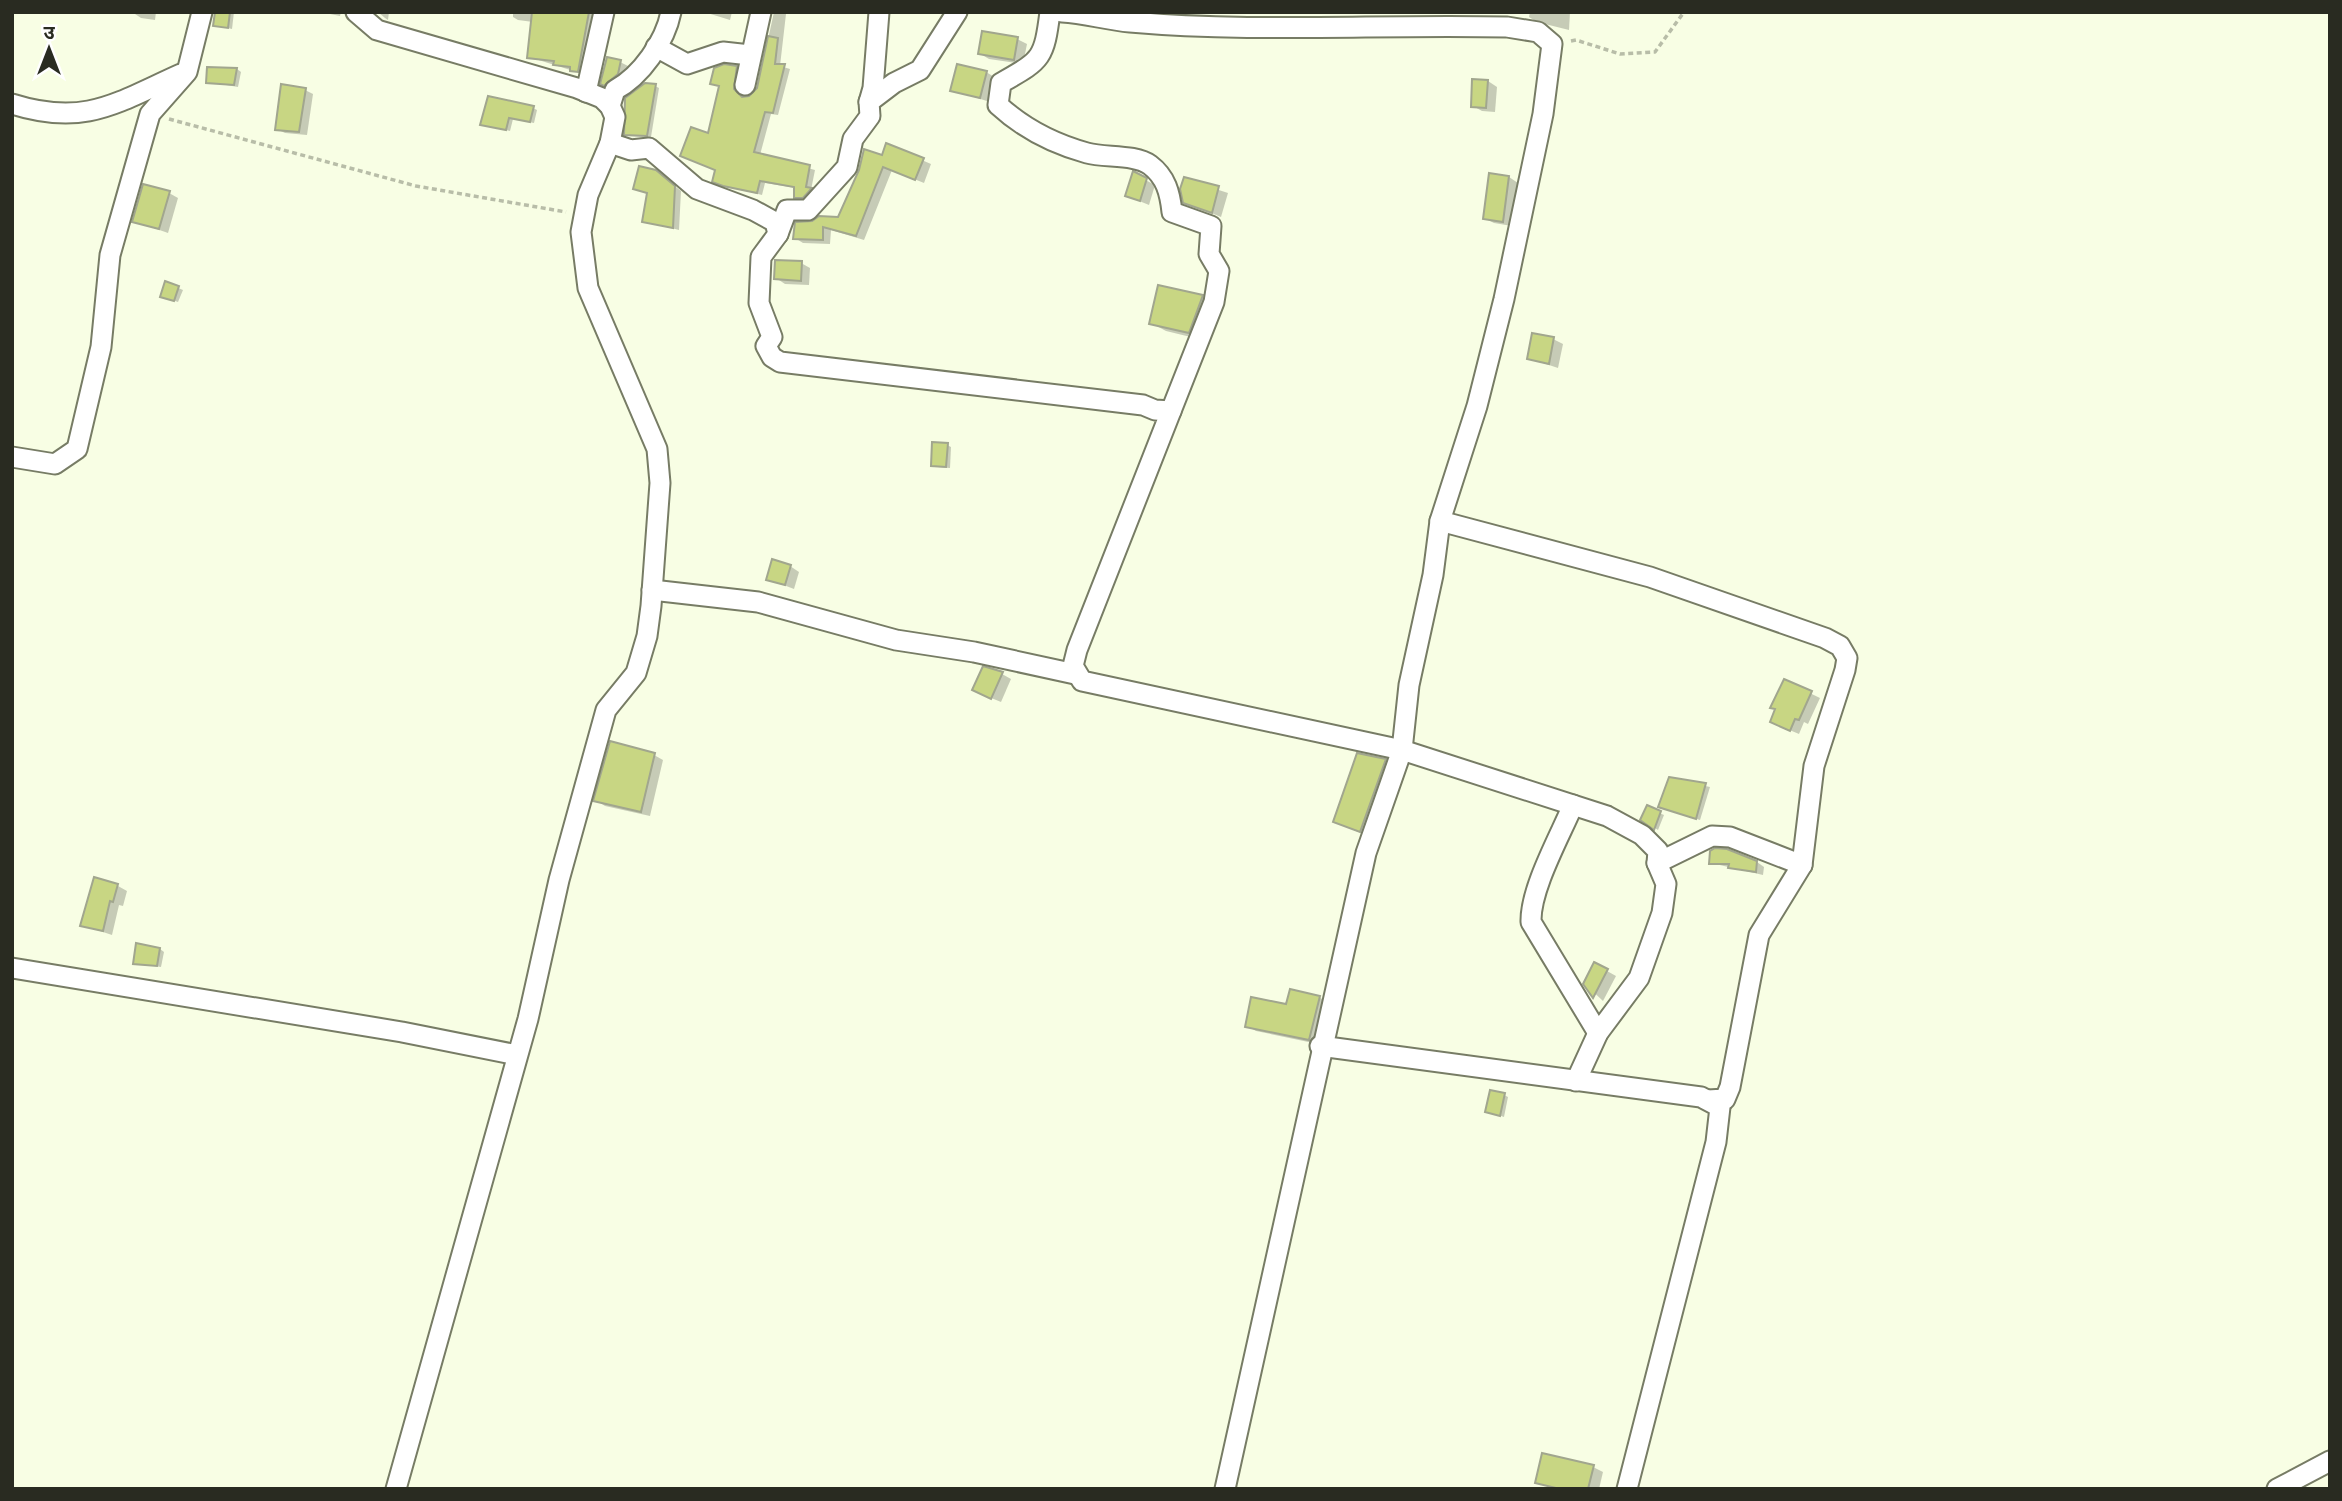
<svg xmlns="http://www.w3.org/2000/svg" width="2342" height="1501" viewBox="0 0 2342 1501" font-family="'Golos Text','Noto Sans Devanagari',sans-serif">
<style>
.shadow{fill:#0003}
.building{fill:#c8d683;stroke:#a1a68e;stroke-width:2}
.lines{fill:none;stroke-linecap:round;stroke-linejoin:round}
.minor-casing{stroke:#777c65;stroke-width:23}
.path{stroke:#b8bda8;stroke-width:3.5;stroke-dasharray:5 3.5;stroke-linecap:butt}
.minor{stroke:#fff;stroke-width:19}
</style>
<rect width="100%" height="100%" fill="#f8fee4"/>
<g class="shadow">
<polygon points="132,12 156,12 155,20 141,18"/>
<polygon points="217,12 234,12 232,29 215,25"/>
<polygon points="320,12 341,12 340,16"/>
<polygon points="378,12 389,12 388,20 385,18"/>
<polygon points="513,12 594,12 583,74 529,57 533,22 518,20 513,17"/>
<polygon points="704,12 732,12 730,20"/>
<polygon points="774,12 786,14 780,66 790,69 778,115 771,114 760,155 815,170 811,190 816,192 808,200 796,197 796,188 765,183 762,195 719,184 710,135 720,87 712,83 736,68 741,71 738,87 741,98 756,94"/>
<polygon points="1530,12 1570,12 1569,30 1537,22 1529,17"/>
<polygon points="1017,39 1027,44 1023,64 989,59 979,53"/>
<polygon points="620,62 630,67 614,90 602,83"/>
<polygon points="237,69 241,72 238,87 208,82"/>
<polygon points="986,72 996,78 990,102 952,90"/>
<polygon points="1488,81 1497,87 1495,112 1482,111 1473,106"/>
<polygon points="655,86 659,88 651,137 630,136 626,134"/>
<polygon points="305,90 313,94 307,135 285,133 277,129"/>
<polygon points="533,108 537,110 534,123 513,119 510,131 482,124"/>
<polygon points="887,145 931,164 924,183 892,170 864,240 831,230 830,244 803,243 795,238 839,219 883,157"/>
<polygon points="1134,174 1155,185 1149,205 1127,196"/>
<polygon points="1490,175 1509,177 1518,183 1512,226 1494,223 1484,218"/>
<polygon points="662,176 681,191 679,230 644,221 649,194 635,189"/>
<polygon points="1185,179 1228,193 1221,217 1185,202"/>
<polygon points="169,193 178,198 168,233 134,221"/>
<polygon points="801,263 810,268 809,285 785,284 776,278"/>
<polygon points="166,283 183,290 178,302 166,298"/>
<polygon points="1202,297 1216,305 1203,340 1166,331 1151,323"/>
<polygon points="1553,339 1563,344 1558,368 1528,358"/>
<polygon points="947,445 951,447 950,468 937,467 933,465"/>
<polygon points="790,566 799,572 794,589 768,579"/>
<polygon points="1002,674 1011,679 1001,702 984,695"/>
<polygon points="1785,681 1820,698 1808,724 1804,722 1799,734 1780,726"/>
<polygon points="654,755 663,760 650,816 605,806 596,800"/>
<polygon points="1385,761 1399,769 1375,839 1335,822"/>
<polygon points="1670,778 1710,787 1700,820 1664,808"/>
<polygon points="1648,808 1664,815 1658,830 1643,820"/>
<polygon points="1757,862 1764,867 1763,875 1711,863"/>
<polygon points="118,886 127,891 123,906 119,905 112,935 82,925"/>
<polygon points="160,949 164,952 161,967 135,963"/>
<polygon points="1607,971 1616,976 1603,1001 1585,984"/>
<polygon points="1319,997 1328,1003 1318,1044 1256,1031 1247,1026 1288,1006"/>
<polygon points="1504,1095 1508,1097 1504,1117 1487,1111"/>
<polygon points="1593,1467 1603,1472 1599,1489 1553,1489 1537,1482"/>
</g>
<g class="building">
<polygon points="215,12 230,12 228,28 213,26"/>
<polygon points="532,12 589,12 578,72 570,71 570,67 553,65 554,61 527,58"/>
<polygon points="982,31 1018,37 1014,60 978,54"/>
<polygon points="768,36 778,38 775,64 785,64 773,113 765,112 754,152 810,165 806,187 812,188 803,198 794,198 794,187 760,181 757,193 723,186 712,182 715,170 680,156 691,127 708,133 719,86 710,84 714,68 724,64 737,66 734,89 742,97 749,96 757,88"/>
<polygon points="607,57 621,60 618,74 604,86 600,84"/>
<polygon points="957,64 987,71 980,98 950,91"/>
<polygon points="207,67 237,68 234,85 206,83"/>
<polygon points="1472,79 1488,80 1486,108 1471,107"/>
<polygon points="645,83 656,84 647,136 624,135 625,98"/>
<polygon points="281,84 306,88 299,132 275,130"/>
<polygon points="488,96 534,106 530,122 509,118 506,130 480,125"/>
<polygon points="886,143 924,158 915,180 883,167 856,236 823,227 823,240 793,239 795,222 812,221 819,216 838,217 859,170 864,149 882,155"/>
<polygon points="639,166 656,170 675,186 673,228 642,222 647,193 633,189"/>
<polygon points="1133,171 1147,178 1140,201 1125,196"/>
<polygon points="1489,173 1509,176 1503,222 1483,219"/>
<polygon points="1184,177 1219,186 1212,213 1183,203 1180,189"/>
<polygon points="143,184 170,191 159,229 132,222"/>
<polygon points="775,260 802,261 801,281 774,279"/>
<polygon points="165,281 179,286 174,301 160,297"/>
<polygon points="1158,285 1203,295 1189,333 1149,324"/>
<polygon points="1532,333 1554,337 1549,364 1527,359"/>
<polygon points="932,442 948,443 946,467 931,466"/>
<polygon points="772,559 791,565 785,585 766,580"/>
<polygon points="983,666 1003,672 991,699 972,690"/>
<polygon points="1784,679 1812,691 1799,720 1795,719 1790,731 1770,722 1775,709 1770,708"/>
<polygon points="610,741 655,753 641,812 593,801"/>
<polygon points="1357,753 1386,759 1360,832 1333,822"/>
<polygon points="1669,777 1706,783 1696,819 1658,807"/>
<polygon points="1647,805 1661,811 1654,830 1640,820"/>
<polygon points="1715,848 1727,849 1757,861 1756,872 1728,868 1729,864 1709,864 1710,851"/>
<polygon points="94,877 118,884 113,902 110,901 103,931 80,926"/>
<polygon points="136,943 160,948 157,966 133,964"/>
<polygon points="1594,962 1608,969 1593,998 1583,984"/>
<polygon points="1290,989 1320,996 1309,1040 1245,1027 1251,997 1286,1004"/>
<polygon points="1490,1090 1505,1093 1500,1116 1485,1112"/>
<polygon points="1542,1453 1594,1465 1588,1489 1560,1489 1535,1483"/>
</g>
<g class="lines">
<defs>
<g id="minor">
<polyline points="356,12 377,30 577,88 602,98 610,106 615,117 610,143 588,195 581,232 588,288 657,449 660,483 651,606 647,636 636,673 606,710 559,880 528,1019 396,1489"/>
<path d="M1050,12c-6,48 -9,48 -49,71l-3,22c25,23 56,39 89,48 18,5 48,1 63,12 16,12 20,28 22,47l39,14 -2,28 10,17 -5,31 -43,109"/>
<path d="M1062,12c23,1 44,8 68,10 125,11 251,2 377,5l31,5 14,12 -9,70 -39,185 -27,107 -37,115 -7,54 -24,110 -7,65 -36,103 -141,636"/>
<polyline points="656,47 687,64 723,52 750,55"/>
<polyline points="745,85 761,12"/>
<polyline points="586,92 604,12"/>
<polyline points="869,102 873,88 879,12"/>
<path d="M12,104c73,23 104,-1 169,-30"/>
<path d="M610,106l5,-16c26,-14 50,-48 56,-78"/>
<polyline points="610,143 631,150 649,148 697,189 753,210 775,222 778,234 761,257 759,303 772,337 766,346 772,357 780,362 1143,405 1155,410 1171,411 1077,650 1073,666 1082,681 1402,750 1607,816 1642,835 1658,851 1657,863 1666,884 1662,913 1639,978 1598,1033 1576,1081"/>
<polyline points="778,234 787,210 808,210 847,167 853,139 870,116 869,102 894,83 920,70 957,12"/>
<polyline points="12,457 55,464 77,449 101,347 110,255 150,114 187,72 202,12"/>
<polyline points="1440,521 1650,577 1825,638 1840,646 1847,658 1845,670 1814,766 1802,865"/>
<polyline points="652,590 758,602 896,640 974,652 1075,674"/>
<path d="M1573,805c-13,31 -43,84 -42,117l67,111"/>
<polyline points="1657,863 1712,836 1730,837 1802,865 1759,935 1730,1087 1725,1099 1708,1100"/>
<polyline points="12,968 402,1032 517,1055"/>
<polyline points="1320,1046 1701,1097 1720,1107 1716,1142 1627,1489"/>
<polyline points="2277,1489 2330,1461"/>
</g>
</defs>
<use href="#minor" class="minor-casing"/>
<g class="path">
<polyline points="1571,41 1576,40 1620,54 1655,52 1684,12"/>
<polyline points="169,119 416,186 566,212"/>
</g>
<use href="#minor" class="minor"/>
</g>
<rect width="2342" height="1501" fill="none" stroke="#292b21" stroke-width="28"/>
<g transform="translate(49 49)" stroke="#ffffff" stroke-width="5" paint-order="stroke">
<path d="M0-5L12 26L0 18L-12 26Z" fill="#292b21"/>
<text y="-10" font-size="19" font-weight="bold" text-anchor="middle" fill="#292b21">उ</text>
</g>
</svg>
